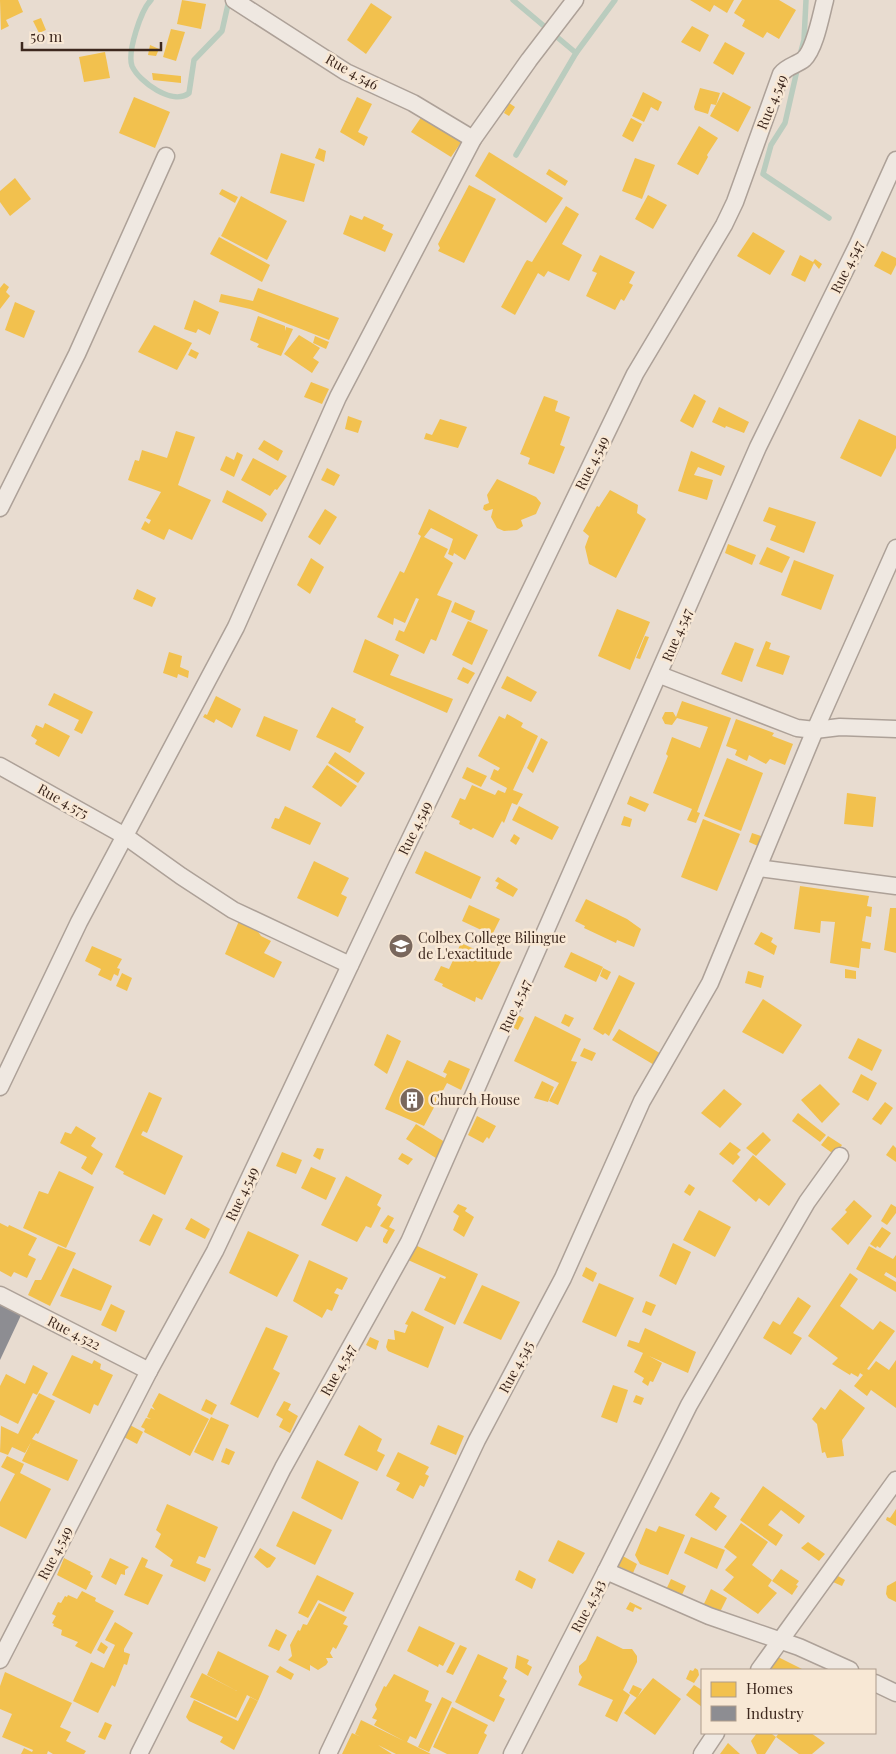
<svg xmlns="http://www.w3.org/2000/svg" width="896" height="1754" viewBox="0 0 896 1754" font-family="'Playfair Display',serif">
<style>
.homes{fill:#f2c14e}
.industry{fill:#8d8d92}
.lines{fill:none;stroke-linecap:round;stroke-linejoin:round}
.stream{stroke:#baccbe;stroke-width:5.5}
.street-casing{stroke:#ada198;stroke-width:19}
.street{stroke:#efe8e1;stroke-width:16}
.labels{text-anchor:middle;stroke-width:5;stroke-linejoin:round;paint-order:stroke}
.street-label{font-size:14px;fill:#3d281e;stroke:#f8e8d5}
.poi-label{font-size:14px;fill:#3d281e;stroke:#f8e8d5;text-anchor:start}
</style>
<rect width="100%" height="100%" fill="#e8dcd0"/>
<g class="homes">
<polygon points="0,0 18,0 23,12 6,20 9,26 1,30"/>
<polygon points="182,0 206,4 201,29 177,24"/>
<polygon points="690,0 734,0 727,13 714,5 710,12"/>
<polygon points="742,0 779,0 796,10 779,39 767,32 763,38 742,26 745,20 734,13"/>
<polygon points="371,3 392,17 366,54 347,40"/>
<polygon points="41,18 46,30 39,33 33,21"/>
<polygon points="692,26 709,35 700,52 681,42"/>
<polygon points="171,29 185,32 176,61 163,57"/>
<polygon points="725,42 745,53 733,75 713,63"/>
<polygon points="150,45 159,49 156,56 148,55"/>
<polygon points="105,52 110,78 84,82 79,57"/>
<polygon points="152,73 181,76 181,83 153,80"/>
<polygon points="700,88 720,93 716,105 711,104 708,114 695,110 694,107"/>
<polygon points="643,92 662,102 658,111 651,107 644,122 632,116"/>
<polygon points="723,92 751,107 738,132 710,116"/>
<polygon points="134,97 170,112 155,148 119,133"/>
<polygon points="357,97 372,104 358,132 368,137 364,146 340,132"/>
<polygon points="509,103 515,107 509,116 504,113"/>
<polygon points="422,116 462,141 451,157 411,132"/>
<polygon points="631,118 642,124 633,142 622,136"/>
<polygon points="699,126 718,138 707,155 708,157 698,175 677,164"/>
<polygon points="319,148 326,151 324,162 315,158"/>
<polygon points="489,152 563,198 546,223 475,176"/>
<polygon points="281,153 315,164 304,202 270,193"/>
<polygon points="635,158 655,165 642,199 622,191"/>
<polygon points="549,169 568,181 565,186 546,174"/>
<polygon points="15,178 31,199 10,216 0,202 0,191"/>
<polygon points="469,185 496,199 464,263 438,251 440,248 438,244"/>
<polygon points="222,189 238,197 235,203 219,194"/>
<polygon points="648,195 667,205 653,229 635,219"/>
<polygon points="241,196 287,221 267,260 221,236"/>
<polygon points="566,206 579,214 562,244 582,255 569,281 548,271 544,277 538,273 515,315 501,307 525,263 527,260 532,262"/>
<polygon points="350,215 362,220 364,216 384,225 382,229 393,234 385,252 343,234"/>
<polygon points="753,232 785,251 770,275 737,256"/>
<polygon points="219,237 270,265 262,282 210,254"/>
<polygon points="882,251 896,258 896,265 891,275 874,266"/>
<polygon points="600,255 635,272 629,283 633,285 624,301 621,299 615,310 586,296 597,273 592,271"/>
<polygon points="800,255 813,262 815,259 822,264 819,269 814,263 805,282 791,275"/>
<polygon points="4,283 9,287 6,292 10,296 0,309 0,288"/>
<polygon points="258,288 339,318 329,340 250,309 219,302 221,294 253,301"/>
<polygon points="194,300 219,312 210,335 198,329 196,333 184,329"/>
<polygon points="15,302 35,311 24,338 5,330"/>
<polygon points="258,316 285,326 285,331 286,327 293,329 281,356 257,347 259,344 250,340"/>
<polygon points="154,325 192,343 177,370 138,352"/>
<polygon points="299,335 320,348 313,358 319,362 312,373 284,354"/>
<polygon points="315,336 329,342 326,349 313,343"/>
<polygon points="191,349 199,353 196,359 188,355"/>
<polygon points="311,382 329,389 322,404 304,397"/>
<polygon points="694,394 706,401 693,428 680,421"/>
<polygon points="544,396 558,401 555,411 570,417 560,445 565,447 554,474 528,464 530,458 520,454"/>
<polygon points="719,407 749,422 744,433 726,426 725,428 712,422"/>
<polygon points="348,416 362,421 358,433 345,429"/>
<polygon points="440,419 467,427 458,448 424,439 426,433 432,435"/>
<polygon points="859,419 896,436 896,448 881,477 840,458"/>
<polygon points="176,431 195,437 178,485 211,500 192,540 169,529 164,540 141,529 145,521 149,524 151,520 146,518 161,492 128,480 135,460 139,461 142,450 167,458"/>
<polygon points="264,440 283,451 278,461 258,449"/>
<polygon points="691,451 725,466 721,476 698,467 694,475 713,480 707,500 678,491"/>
<polygon points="237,452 243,455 234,477 220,470 226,456 234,460"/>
<polygon points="253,458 287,476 277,490 275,489 270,496 241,480"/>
<polygon points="327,468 340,475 334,486 321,480"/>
<polygon points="497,479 536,497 541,503 536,514 521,520 523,526 517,530 504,531 497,528 491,517 493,509 486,511 483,509 484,505 489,503 487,495"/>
<polygon points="227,490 262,509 267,514 262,522 222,502"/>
<polygon points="610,490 638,505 637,513 646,519 616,578 589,564 585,547 589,536 583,531 597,506 599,507"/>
<polygon points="769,507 816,522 804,553 770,540 776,526 763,521"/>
<polygon points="325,509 337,517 320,545 308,537"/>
<polygon points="429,509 478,535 465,560 454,553 453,556 448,554 453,539 431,528 424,537 448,549 444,557 453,563 437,595 452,601 436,641 431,639 424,654 395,640 399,630 404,632 419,599 416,598 405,623 394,618 393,625 377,617 400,571 404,573 421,536 418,534"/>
<polygon points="728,544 756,555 752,565 725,553"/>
<polygon points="767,547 790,557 782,573 759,564"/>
<polygon points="311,558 324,567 310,594 297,585"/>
<polygon points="794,560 834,575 821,610 781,595"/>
<polygon points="137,589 156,598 152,607 133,599"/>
<polygon points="455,602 475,611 471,621 451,612"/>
<polygon points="617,609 650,622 630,670 598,656"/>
<polygon points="468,621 488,630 472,665 452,655"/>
<polygon points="645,636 649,637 640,659 636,658"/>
<polygon points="365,639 399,655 390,675 453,699 447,713 353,672"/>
<polygon points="766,641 771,643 769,649 790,656 783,675 756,666"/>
<polygon points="735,642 754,649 742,682 721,674"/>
<polygon points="169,652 182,656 180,667 189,671 188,678 178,674 177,678 163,673"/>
<polygon points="463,667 475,673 468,684 457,679"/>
<polygon points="507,676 537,692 531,702 501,688"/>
<polygon points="54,693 93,712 82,734 74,730 79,720 48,705"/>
<polygon points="216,696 241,709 232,728 216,719 214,723 203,717 205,714 207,715"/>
<polygon points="682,701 731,718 697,812 700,813 696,823 687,820 692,809 653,793 668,756 666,754 672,737 700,748 708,727 677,718 672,725 665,724 662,718 665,712 673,712 676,717"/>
<polygon points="332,707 356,719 355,722 364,727 350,753 316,737"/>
<polygon points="507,714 523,723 521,727 538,736 513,790 523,794 517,805 512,803 504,823 502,821 493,838 473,828 471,830 459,824 460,821 451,817 460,798 465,800 472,785 495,795 498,790 505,793 507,788 490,779 494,769 498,771 500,768 478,756 499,716 505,719"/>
<polygon points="264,716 298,730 290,751 256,736"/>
<polygon points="736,719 774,733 772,736 793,744 785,765 770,759 766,764 749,755 747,761 735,755 737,750 726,746"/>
<polygon points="45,723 70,736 59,757 35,744 37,740 31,736 36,725 43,728"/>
<polygon points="541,738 548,742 533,773 527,768"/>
<polygon points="335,752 365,773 358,783 328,763"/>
<polygon points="727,758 763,773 741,831 704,816"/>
<polygon points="327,765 357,786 341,807 312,787"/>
<polygon points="467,767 487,776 481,787 462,778"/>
<polygon points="847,793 876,797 873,827 844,824"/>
<polygon points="630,796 649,804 645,812 627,804"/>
<polygon points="285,806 321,823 310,845 271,828 275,818 279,819"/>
<polygon points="519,806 559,827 552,840 512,820"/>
<polygon points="624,816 632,819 630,827 621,825"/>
<polygon points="703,819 740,834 717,891 681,877"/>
<polygon points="752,833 764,837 760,847 749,842"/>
<polygon points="514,834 520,838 516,845 510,841"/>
<polygon points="425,851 481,877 471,899 415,873"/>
<polygon points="314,861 349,878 341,894 347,897 338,917 297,898"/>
<polygon points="498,877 518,889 513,897 496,888 499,883 495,881"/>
<polygon points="800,886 869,896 867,906 872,907 871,917 866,916 862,941 871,943 870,949 861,948 859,968 830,963 835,922 821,921 820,933 794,929"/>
<polygon points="586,899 627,919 641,929 634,947 617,940 616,943 584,928 585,926 575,921"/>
<polygon points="469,905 500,919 492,935 462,921"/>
<polygon points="890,908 896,908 896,953 884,950"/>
<polygon points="239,921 257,930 261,936 271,941 264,953 282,962 274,978 225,954"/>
<polygon points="761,932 773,938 771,942 777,946 774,955 754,944"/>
<polygon points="461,943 501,961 482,1000 476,997 475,1002 442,986 443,984 434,980 441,966 449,969"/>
<polygon points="92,946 122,959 117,968 120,969 118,976 114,974 111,981 98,975 101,969 85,961"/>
<polygon points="571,952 603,967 596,982 564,967"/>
<polygon points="603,968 611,972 607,980 600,976"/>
<polygon points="845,969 856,971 856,979 845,978"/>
<polygon points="748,971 764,976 761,988 745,983"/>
<polygon points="122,973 132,978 127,991 116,986"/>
<polygon points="619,975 635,983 609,1036 605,1033 603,1035 593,1029"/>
<polygon points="763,999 802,1025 783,1054 742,1032"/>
<polygon points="516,1014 524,1018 518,1030 510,1026"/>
<polygon points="565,1014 574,1018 569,1027 561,1023"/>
<polygon points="535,1016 581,1039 571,1061 577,1062 558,1105 549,1101 559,1083 514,1061"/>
<polygon points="619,1029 663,1055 656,1066 612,1040"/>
<polygon points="387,1034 401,1041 387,1074 374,1065"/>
<polygon points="858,1038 882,1050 872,1071 848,1058"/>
<polygon points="584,1048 596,1053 592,1061 580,1056"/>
<polygon points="407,1060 445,1078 447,1074 443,1072 449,1060 470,1069 461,1090 447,1083 424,1126 385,1109"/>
<polygon points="861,1074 877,1083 868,1101 852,1092"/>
<polygon points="542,1081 554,1087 548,1102 534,1098"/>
<polygon points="820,1084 840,1104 822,1123 801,1100"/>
<polygon points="724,1089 742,1104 720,1128 701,1113"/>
<polygon points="149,1092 162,1098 147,1133 143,1131 141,1135 183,1156 165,1195 123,1174 124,1172 115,1167"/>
<polygon points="885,1102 893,1108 881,1125 872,1119"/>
<polygon points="798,1113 826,1135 820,1142 792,1121"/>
<polygon points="477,1116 496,1126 489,1139 487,1137 483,1143 468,1135"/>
<polygon points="416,1124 448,1144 439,1160 406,1139"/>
<polygon points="76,1126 96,1138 91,1146 103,1154 92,1175 81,1168 87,1157 60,1143 65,1132 71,1134"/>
<polygon points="763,1132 771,1140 756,1156 746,1148"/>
<polygon points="828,1136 842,1145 835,1155 821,1145"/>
<polygon points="730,1142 741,1150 737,1154 740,1157 733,1165 719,1154"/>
<polygon points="893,1145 896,1148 896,1162 886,1155"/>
<polygon points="317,1148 324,1149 320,1160 313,1156"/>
<polygon points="282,1152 302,1160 296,1174 276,1166"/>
<polygon points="402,1153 413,1159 408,1165 398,1159"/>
<polygon points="753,1155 786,1184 769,1206 759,1198 756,1202 732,1181"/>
<polygon points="311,1167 336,1178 326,1200 301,1188"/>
<polygon points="59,1171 94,1187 66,1248 23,1228 39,1191 48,1194"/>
<polygon points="346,1176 382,1195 377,1205 381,1208 371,1228 366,1226 357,1242 321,1225"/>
<polygon points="689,1184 695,1188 690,1196 684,1192"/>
<polygon points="854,1200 872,1216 848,1245 831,1229 847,1212 845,1210"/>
<polygon points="458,1204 467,1208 465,1211 474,1217 464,1237 453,1230 459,1216 453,1212"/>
<polygon points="891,1204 896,1207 896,1213 887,1225 881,1221"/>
<polygon points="699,1210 731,1227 715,1257 683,1240"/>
<polygon points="153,1214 163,1219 150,1246 139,1241"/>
<polygon points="388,1215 394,1218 389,1227 395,1230 387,1244 383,1242 383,1239 388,1230 380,1226"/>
<polygon points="191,1218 210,1229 205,1239 185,1229"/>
<polygon points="0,1223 8,1227 9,1225 37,1238 28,1255 36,1259 27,1278 14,1272 11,1277 0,1271"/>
<polygon points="882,1227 891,1233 880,1248 877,1246 876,1248 870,1244"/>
<polygon points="248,1231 299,1255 277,1297 229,1273"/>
<polygon points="673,1243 691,1252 676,1285 659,1276"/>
<polygon points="415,1245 478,1274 455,1325 424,1310 440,1277 445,1279 446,1277 408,1260"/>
<polygon points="58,1246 76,1253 50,1306 28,1295 35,1280 41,1280"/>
<polygon points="869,1246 893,1259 896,1255 896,1278 886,1272 884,1275 896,1282 896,1292 856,1269"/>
<polygon points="309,1260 348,1278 342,1290 337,1288 334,1293 339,1295 332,1311 327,1309 322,1318 293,1301"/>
<polygon points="586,1267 597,1273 593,1282 582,1276"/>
<polygon points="73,1268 112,1286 101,1311 60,1296"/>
<polygon points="850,1273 858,1279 840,1306 873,1330 880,1321 895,1331 867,1369 869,1370 876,1361 889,1370 896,1360 896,1408 871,1390 867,1396 854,1386 863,1375 860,1373 858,1377 851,1373 850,1375 832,1364 838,1358 808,1336"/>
<polygon points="599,1283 634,1298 616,1337 582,1322"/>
<polygon points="482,1285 520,1302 501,1340 463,1323"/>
<polygon points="798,1297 811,1306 793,1333 802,1338 791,1355 763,1338 773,1321 780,1325"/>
<polygon points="646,1301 656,1305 651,1316 642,1312"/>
<polygon points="111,1304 125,1311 116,1332 101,1325"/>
<polygon points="412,1311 444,1327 428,1368 388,1351 386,1347 388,1339 395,1340 394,1330 405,1333 408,1325 405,1324"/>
<polygon points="266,1327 288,1336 273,1369 280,1373 258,1418 230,1404"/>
<polygon points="645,1328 696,1352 688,1373 649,1356 662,1363 653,1382 650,1381 648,1386 642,1382 644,1378 634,1372 643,1353 627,1346 629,1340 639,1343"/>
<polygon points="370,1337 379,1341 376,1350 366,1345"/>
<polygon points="72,1355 92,1364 94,1360 101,1364 100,1369 113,1375 98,1406 94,1404 90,1414 52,1395"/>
<polygon points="33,1365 48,1373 37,1395 33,1393 18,1424 0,1415 0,1386 6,1374 25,1384"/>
<polygon points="613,1385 628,1390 617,1423 601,1417"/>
<polygon points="840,1389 865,1408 842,1440 844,1456 827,1458 825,1452 822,1453 817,1424 812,1419 821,1407 825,1410"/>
<polygon points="39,1393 55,1401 38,1434 36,1433 32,1439 78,1460 68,1481 22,1461 31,1442 25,1453 12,1447 8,1455 0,1452 1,1426 18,1434"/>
<polygon points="159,1393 209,1419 190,1456 144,1432 145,1429 141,1427 146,1418 151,1419 147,1417 151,1408 155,1410 152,1406"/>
<polygon points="636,1395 644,1398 641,1405 633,1402"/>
<polygon points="206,1399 217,1405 212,1415 201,1410"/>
<polygon points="284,1401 291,1404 288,1410 298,1416 290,1433 279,1427 283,1419 276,1415"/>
<polygon points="211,1417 229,1425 213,1461 194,1452"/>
<polygon points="128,1424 143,1432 137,1444 122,1436"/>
<polygon points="359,1425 382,1439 377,1451 385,1455 377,1471 344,1455"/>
<polygon points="438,1425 464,1436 456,1455 430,1444"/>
<polygon points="226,1448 235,1452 229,1465 221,1462"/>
<polygon points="398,1452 429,1467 425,1474 429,1476 424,1487 420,1485 413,1499 396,1490 400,1483 386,1476"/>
<polygon points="7,1456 24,1464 20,1473 51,1489 26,1539 0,1526 0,1502 15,1474 1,1467"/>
<polygon points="317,1460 359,1482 342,1520 301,1498"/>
<polygon points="763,1486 805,1516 799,1524 781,1510 768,1525 783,1535 776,1546 740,1520"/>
<polygon points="711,1492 720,1498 714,1507 727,1516 716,1531 695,1515"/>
<polygon points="167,1504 218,1527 205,1558 199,1556 196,1563 211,1569 205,1582 170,1566 173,1560 155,1547 161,1534 156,1530"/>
<polygon points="896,1509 896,1526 886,1520 887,1517 890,1518"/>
<polygon points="293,1511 332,1530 315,1565 276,1546"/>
<polygon points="741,1523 768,1542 752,1565 772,1580 768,1586 777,1593 758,1614 723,1590 734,1577 725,1570 737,1557 724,1547"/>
<polygon points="659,1526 685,1535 668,1575 640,1564 635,1555 646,1528 656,1532"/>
<polygon points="691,1537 725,1550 717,1569 684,1553"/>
<polygon points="558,1540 585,1553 573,1574 548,1561"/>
<polygon points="808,1542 825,1554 819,1561 801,1548"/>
<polygon points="260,1548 276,1558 270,1567 267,1568 254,1557"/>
<polygon points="621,1555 637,1564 633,1573 616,1565"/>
<polygon points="142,1557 148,1560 145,1567 163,1575 148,1605 124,1595"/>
<polygon points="64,1558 91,1572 90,1574 93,1576 86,1590 57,1575"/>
<polygon points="110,1558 129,1567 125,1570 125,1575 121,1574 116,1585 101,1577"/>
<polygon points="781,1569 799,1581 796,1585 798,1586 792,1595 772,1581"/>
<polygon points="519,1570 536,1579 532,1589 515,1580"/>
<polygon points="317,1575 354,1593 344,1612 318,1600 308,1618 298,1613"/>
<polygon points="838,1576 845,1580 842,1586 833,1582"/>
<polygon points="671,1579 686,1586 680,1599 665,1592"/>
<polygon points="896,1581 896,1602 888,1598 886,1594 887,1586"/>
<polygon points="711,1589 727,1598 718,1616 702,1608"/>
<polygon points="82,1591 96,1598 95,1601 114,1611 91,1654 75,1646 78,1642 61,1635 62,1630 53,1626 54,1624 52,1623 56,1616 52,1614 58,1602 61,1603 65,1596 67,1597 68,1595 77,1599"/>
<polygon points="630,1602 642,1608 641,1610 635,1607 633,1612 626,1609"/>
<polygon points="319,1603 347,1617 343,1624 348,1626 336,1649 333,1647 330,1653 333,1658 326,1658 328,1662 326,1665 318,1670 310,1665 310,1671 288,1660 292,1656 290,1645 298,1630 300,1631 303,1624 307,1625"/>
<polygon points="115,1622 133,1633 124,1649 124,1652 130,1654 127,1665 124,1664 115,1687 112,1685 98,1713 73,1701 91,1662 104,1668 115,1645 105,1640"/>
<polygon points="419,1626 455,1643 443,1666 439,1664 438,1667 407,1651"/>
<polygon points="276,1629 287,1635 279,1651 268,1646"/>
<polygon points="597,1636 623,1649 632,1649 637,1656 637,1662 623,1690 630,1695 617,1722 605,1716 613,1700 578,1685 582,1677 579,1672 579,1666 586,1660"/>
<polygon points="101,1642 108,1647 104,1654 97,1650"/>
<polygon points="460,1645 467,1648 453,1675 446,1672"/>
<polygon points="218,1651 269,1676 258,1701 247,1695 236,1718 190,1697 202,1673 237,1691 207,1675"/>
<polygon points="478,1654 508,1668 503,1678 507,1681 499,1696 505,1699 494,1722 455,1702"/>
<polygon points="517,1655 529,1660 527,1664 532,1667 528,1676 515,1668"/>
<polygon points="776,1656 804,1670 766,1670"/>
<polygon points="280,1666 294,1674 291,1680 276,1672"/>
<polygon points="695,1668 698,1670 699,1675 694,1683 686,1679 690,1670 693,1671"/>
<polygon points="5,1672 72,1703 60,1727 71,1732 66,1741 86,1751 84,1754 53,1754 48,1751 47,1754 21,1754 24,1748 32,1752 33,1750 2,1737 12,1714 0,1709 0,1686"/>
<polygon points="394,1674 429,1691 425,1701 432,1704 416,1739 410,1736 407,1742 431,1754 396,1754 378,1745 392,1754 342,1754 352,1733 361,1737 355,1734 361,1720 404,1741 374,1725 377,1720 372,1718 377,1709 375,1705 384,1686 386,1687"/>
<polygon points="653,1678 681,1699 655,1735 624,1713"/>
<polygon points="633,1685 642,1689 637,1698 629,1693"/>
<polygon points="694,1685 702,1690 702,1707 686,1695"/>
<polygon points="250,1697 258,1701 234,1750 220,1742 223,1737 189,1721 186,1717 194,1700 238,1721"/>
<polygon points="442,1697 452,1702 429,1752 418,1747"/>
<polygon points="452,1707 488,1725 484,1733 487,1735 478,1754 447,1754 433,1747"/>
<polygon points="105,1722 112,1725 105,1740 98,1737"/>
<polygon points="757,1733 774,1733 772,1734 776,1737 765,1754 757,1754 751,1741"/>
<polygon points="779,1733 811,1733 825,1743 812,1754 799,1754 776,1737"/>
<polygon points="728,1743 740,1754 720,1754"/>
</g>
<polygon class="industry" points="0,1300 23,1311 0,1360"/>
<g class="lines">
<g class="stream">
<path d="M151,0c-10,10 -24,52 -19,66 7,16 41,40 57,27l5,-33 28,-29 7,-31"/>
<polyline points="513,0 576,53"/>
<polyline points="800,55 804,40 806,0"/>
<polyline points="798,66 785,123 771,145 763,174 829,218"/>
<polyline points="516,155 576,53 615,0"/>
</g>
<defs>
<g id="street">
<polyline points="234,0 346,72 413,103 473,139"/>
<polyline points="0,508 77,354 166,156"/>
<polyline points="660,675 797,728 815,730 840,727 896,729"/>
<polyline points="0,766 125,836 181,876 233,910 350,965"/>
<polyline points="758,868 896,886"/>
<polyline points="0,1087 79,922 236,627 338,397 473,139 529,60 575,0"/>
<polyline points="0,1295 149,1371"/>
<polyline points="606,1571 689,1405 807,1202 840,1156"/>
<path d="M0,1660l149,-289 66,-120 182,-385 238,-492 89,-149 11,-23 46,-128c6,-8 16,-9 23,-15 11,-10 17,-44 21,-59"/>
<polyline points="759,1670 896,1480"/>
<polyline points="875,1683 896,1693"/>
<polyline points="139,1754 283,1468 409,1242 758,447 858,244 896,160"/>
<polyline points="328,1754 477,1440 563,1278 642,1101 710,983 815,730 896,548"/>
<polyline points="512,1754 606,1571 709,1616 799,1647 850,1670"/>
<polyline points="702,1754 716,1733"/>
</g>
</defs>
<use href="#street" class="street-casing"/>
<use href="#street" class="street"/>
</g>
<defs>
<symbol id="school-disc" viewBox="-11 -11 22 22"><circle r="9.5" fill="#79675c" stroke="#f8e8d5"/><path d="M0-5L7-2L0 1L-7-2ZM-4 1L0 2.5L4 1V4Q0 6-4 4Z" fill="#fff"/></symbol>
<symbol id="building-disc" viewBox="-11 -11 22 22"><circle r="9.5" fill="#79675c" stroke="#f8e8d5"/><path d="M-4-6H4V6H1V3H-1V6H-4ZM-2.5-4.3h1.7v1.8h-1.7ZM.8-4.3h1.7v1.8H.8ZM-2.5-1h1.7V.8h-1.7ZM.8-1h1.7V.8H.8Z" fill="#fff"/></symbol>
</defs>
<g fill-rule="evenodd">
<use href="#school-disc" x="387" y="932" width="28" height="28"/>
<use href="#building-disc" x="398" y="1086" width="28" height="28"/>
</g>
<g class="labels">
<g class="street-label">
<text transform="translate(352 72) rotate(29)" y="5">Rue 4.546</text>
<text transform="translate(772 102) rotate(-68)" y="5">Rue 4.549</text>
<text transform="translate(847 267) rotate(-64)" y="5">Rue 4.547</text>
<text transform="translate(592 463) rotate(-64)" y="5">Rue 4.549</text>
<text transform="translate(677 635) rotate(-67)" y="5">Rue 4.547</text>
<text transform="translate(63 801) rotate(29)" y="5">Rue 4.575</text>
<text transform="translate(415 828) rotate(-64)" y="5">Rue 4.549</text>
<text transform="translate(515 1006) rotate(-66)" y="5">Rue 4.547</text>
<text transform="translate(242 1194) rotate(-65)" y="5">Rue 4.549</text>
<text transform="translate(74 1333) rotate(27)" y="5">Rue 4.522</text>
<text transform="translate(516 1367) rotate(-62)" y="5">Rue 4.545</text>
<text transform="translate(338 1370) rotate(-61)" y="5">Rue 4.547</text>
<text transform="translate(55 1553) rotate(-63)" y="5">Rue 4.549</text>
<text transform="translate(588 1606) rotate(-63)" y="5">Rue 4.543</text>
</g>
<g class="poi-label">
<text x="418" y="943">Colbex College Bilingue<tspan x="418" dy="16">de L'exactitude</tspan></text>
<text x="430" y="1105">Church House</text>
</g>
</g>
<rect x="701" y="1669" width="175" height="65" fill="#f8e8d5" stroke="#ad9b8c"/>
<rect x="711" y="1682" width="25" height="15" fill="#f2c14e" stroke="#ad9b8c"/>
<text x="746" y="1694" font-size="15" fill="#3d281e">Homes</text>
<rect x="711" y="1706" width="25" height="15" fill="#8d8d92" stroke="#ad9b8c"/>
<text x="746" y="1719" font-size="15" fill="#3d281e">Industry</text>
<path d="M22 42v8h139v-8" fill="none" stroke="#3d281e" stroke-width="2.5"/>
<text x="30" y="42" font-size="15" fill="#3d281e" stroke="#f8e8d5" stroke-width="4" paint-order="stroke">50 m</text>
</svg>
